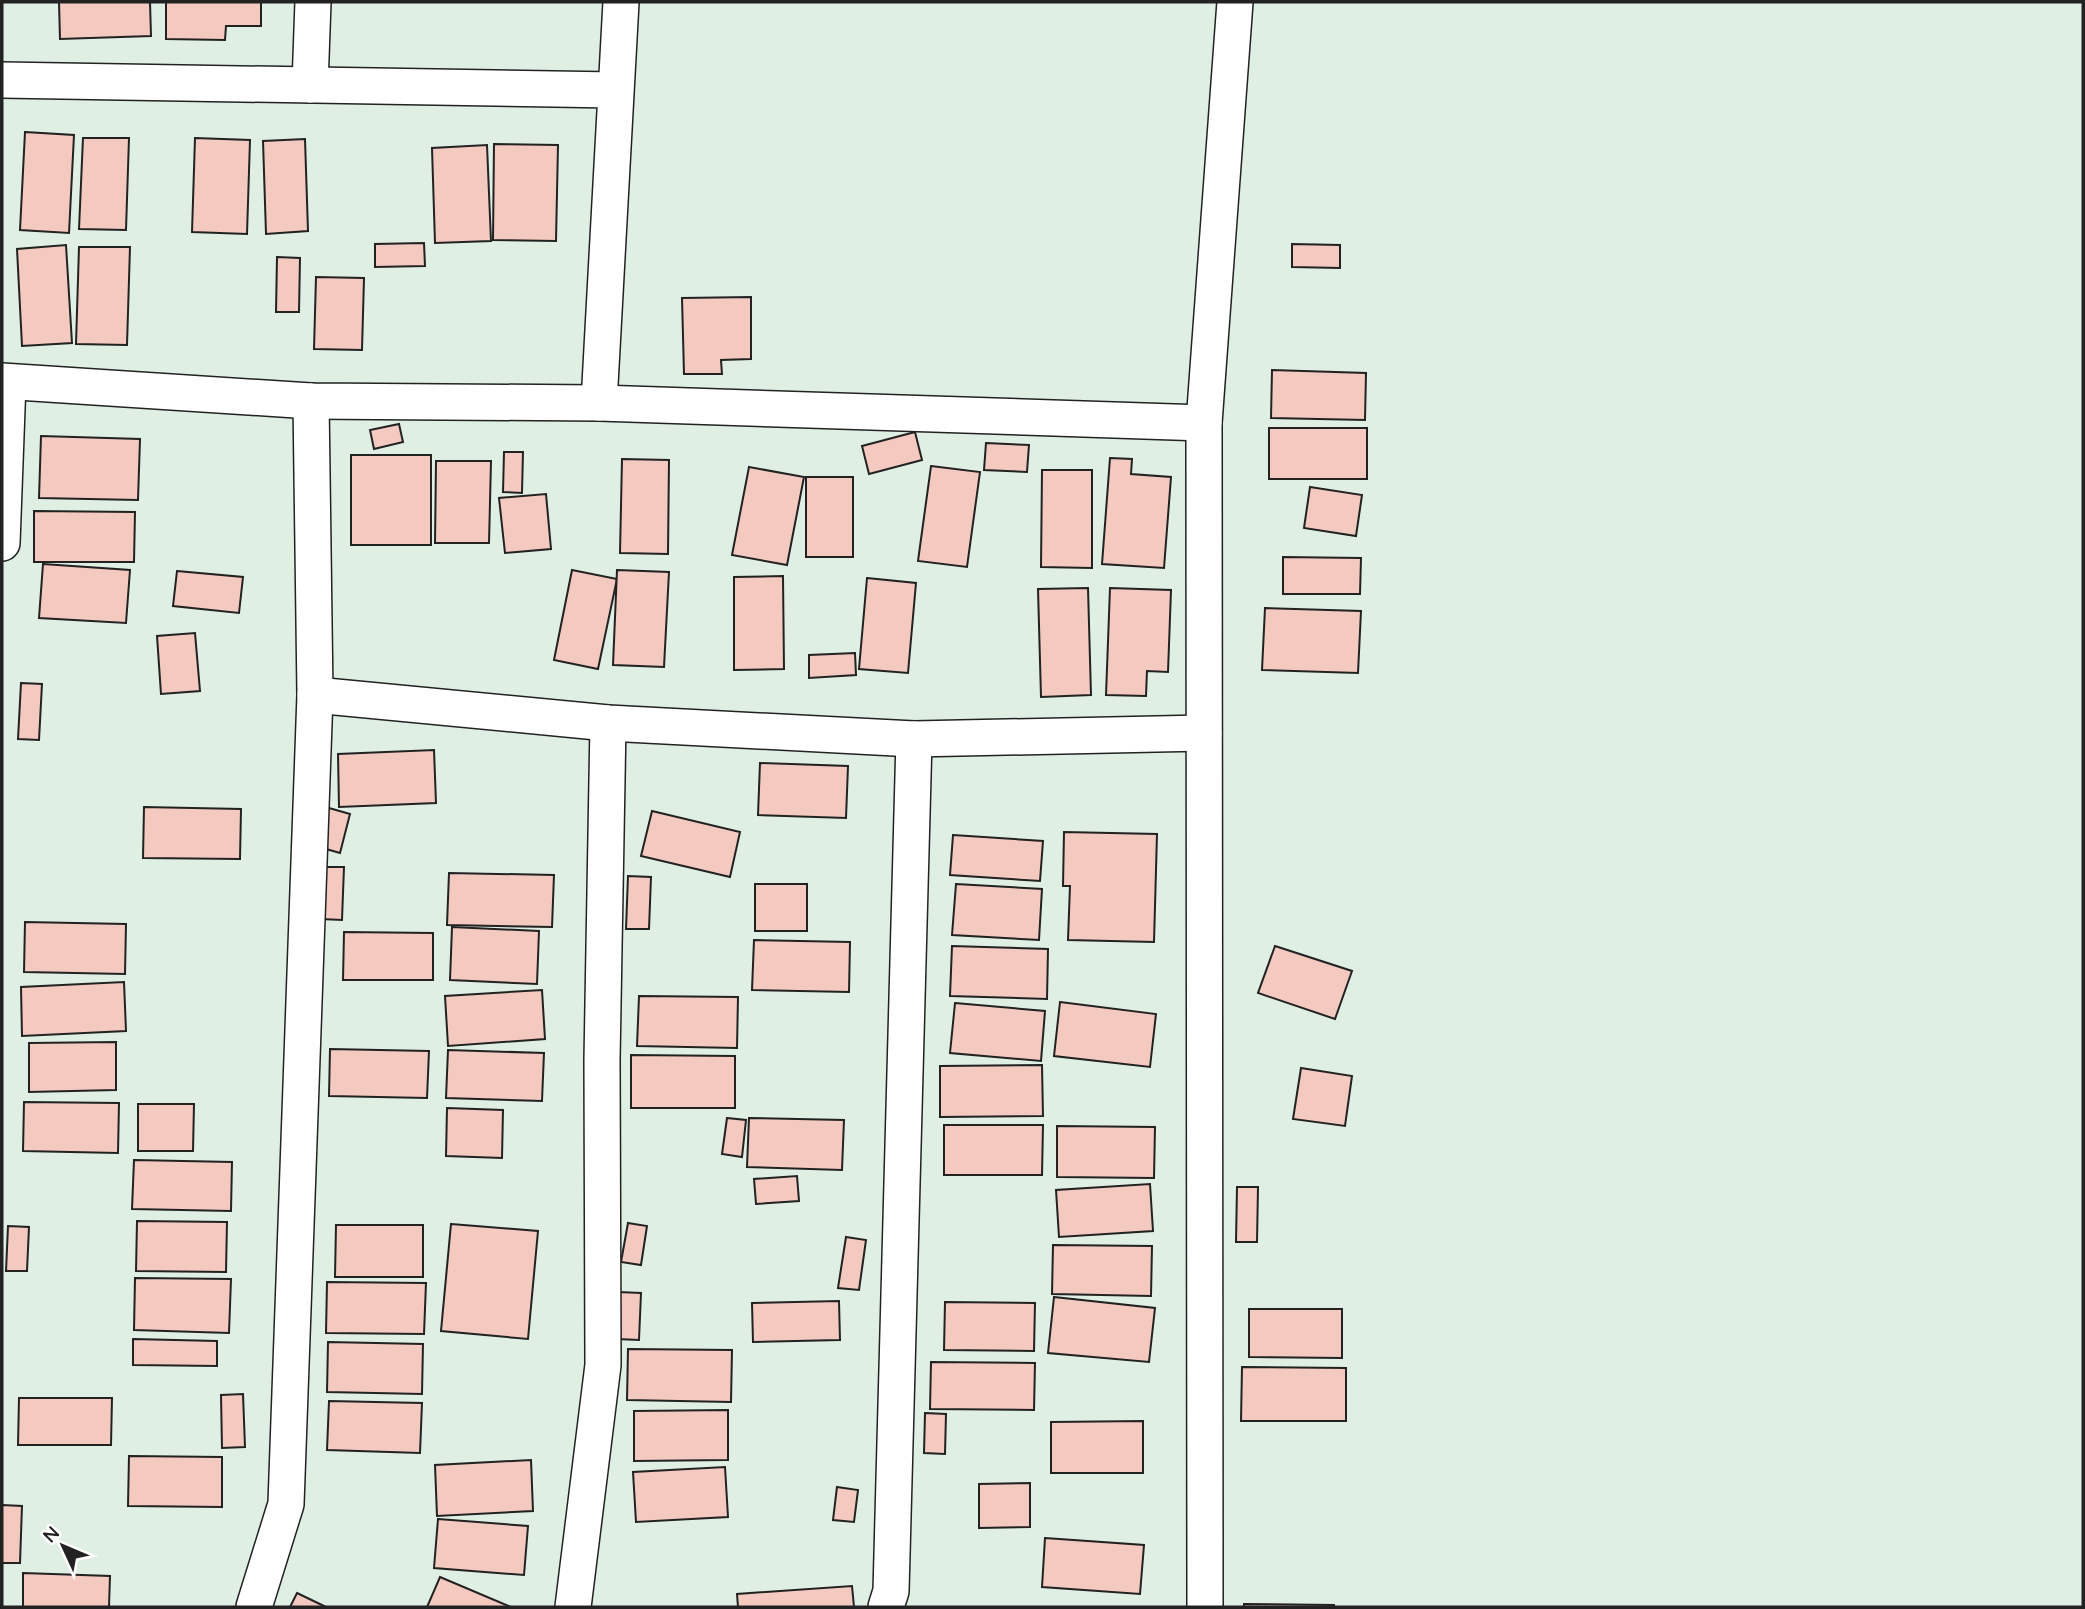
<svg xmlns="http://www.w3.org/2000/svg" width="2085" height="1609" viewBox="0 0 2085 1609" font-family="Quicksand,sans-serif">
<style>
.green{fill:#e0efe3;stroke:#6f6f6f;stroke-width:2}
.building{fill:#f3c9c0;stroke:#222;stroke-width:2}
.lines{fill:none;stroke-linecap:round;stroke-linejoin:round}
.street-casing{stroke:#222;stroke-width:38}
.street{stroke:#fff;stroke-width:35}
</style>
<rect width="100%" height="100%" fill="#fff"/>
<rect class="green" x="2" y="2" width="2081" height="1605"/>
<g class="building">
<polygon points="59,2 150,2 151,36 60,39"/>
<polygon points="166,2 261,2 261,26 226,26 225,40 166,39"/>
<polygon points="25,132 74,135 69,233 20,230"/>
<polygon points="83,138 129,138 126,230 79,229"/>
<polygon points="195,138 250,140 247,234 192,232"/>
<polygon points="305,139 308,231 266,234 263,141"/>
<polygon points="494,144 558,145 556,241 493,240"/>
<polygon points="487,145 491,241 435,243 432,148"/>
<polygon points="424,243 425,266 375,267 375,244"/>
<polygon points="1292,244 1340,245 1340,268 1292,267"/>
<polygon points="66,245 72,343 22,346 17,249"/>
<polygon points="79,247 130,247 127,345 76,344"/>
<polygon points="277,257 300,258 299,312 276,312"/>
<polygon points="316,277 364,278 362,350 314,349"/>
<polygon points="751,297 751,359 721,360 722,374 684,374 682,298"/>
<polygon points="1272,370 1366,373 1365,420 1271,418"/>
<polygon points="399,424 403,442 374,449 370,430"/>
<rect x="1269" y="428" width="98" height="51"/>
<polygon points="915,432 922,460 869,474 862,446"/>
<polygon points="41,436 140,439 138,500 39,498"/>
<polygon points="986,443 1029,445 1027,472 984,470"/>
<polygon points="504,452 523,452 522,493 503,492"/>
<rect x="351" y="455" width="80" height="90"/>
<polygon points="1110,458 1132,459 1131,474 1171,477 1164,568 1102,564"/>
<polygon points="622,459 669,460 668,554 620,553"/>
<polygon points="436,461 491,461 489,543 435,543"/>
<polygon points="931,466 980,472 967,567 918,561"/>
<polygon points="749,467 804,477 787,565 732,555"/>
<polygon points="1042,470 1092,470 1092,568 1041,567"/>
<rect x="806" y="477" width="47" height="80"/>
<polygon points="1310,487 1362,495 1356,536 1304,528"/>
<polygon points="546,494 551,549 505,553 499,498"/>
<polygon points="34,511 135,512 134,562 34,562"/>
<polygon points="1283,557 1361,558 1360,594 1283,594"/>
<polygon points="43,564 130,570 126,623 39,618"/>
<polygon points="572,570 617,579 598,669 554,660"/>
<polygon points="617,570 669,572 664,667 613,665"/>
<polygon points="177,571 243,577 239,613 173,606"/>
<polygon points="783,576 784,669 734,670 734,577"/>
<polygon points="867,578 916,583 908,673 859,669"/>
<polygon points="1088,588 1091,695 1041,697 1038,589"/>
<polygon points="1110,588 1171,590 1168,672 1147,671 1146,696 1106,695"/>
<polygon points="1265,608 1361,611 1358,673 1262,670"/>
<polygon points="195,633 200,691 161,694 157,636"/>
<polygon points="855,653 856,675 809,678 809,655"/>
<polygon points="21,683 42,684 39,740 18,739"/>
<polygon points="434,750 436,803 339,807 338,754"/>
<polygon points="760,763 848,766 846,818 758,815"/>
<polygon points="144,807 241,809 240,859 143,858"/>
<polygon points="329,808 350,814 340,853 319,847"/>
<polygon points="652,811 740,832 730,877 641,856"/>
<polygon points="1064,832 1157,834 1154,942 1068,940 1070,886 1063,886"/>
<polygon points="953,835 1043,841 1040,881 950,875"/>
<polygon points="323,867 344,867 342,920 321,919"/>
<polygon points="449,873 554,875 552,927 447,925"/>
<polygon points="628,876 651,877 649,929 626,929"/>
<rect x="755" y="884" width="52" height="47"/>
<polygon points="956,884 1042,889 1039,940 952,935"/>
<polygon points="25,922 126,924 125,974 24,972"/>
<polygon points="452,927 539,931 537,984 450,980"/>
<polygon points="344,932 433,933 433,980 343,980"/>
<polygon points="754,940 850,942 849,992 752,990"/>
<polygon points="952,946 1048,949 1047,999 950,996"/>
<polygon points="1275,946 1352,971 1335,1019 1258,993"/>
<polygon points="124,982 126,1031 22,1036 21,987"/>
<polygon points="542,990 545,1039 448,1046 445,996"/>
<polygon points="639,996 738,997 737,1048 637,1046"/>
<polygon points="1060,1002 1156,1014 1150,1067 1054,1056"/>
<polygon points="955,1003 1045,1011 1041,1061 950,1053"/>
<polygon points="116,1042 116,1090 29,1092 29,1043"/>
<polygon points="330,1049 429,1051 427,1098 329,1096"/>
<polygon points="448,1050 544,1053 542,1101 446,1098"/>
<polygon points="631,1055 735,1056 735,1108 631,1108"/>
<polygon points="1042,1065 1043,1116 940,1117 940,1066"/>
<polygon points="1301,1068 1352,1076 1345,1126 1293,1119"/>
<polygon points="24,1102 119,1103 118,1153 23,1151"/>
<polygon points="138,1104 194,1104 193,1151 138,1151"/>
<polygon points="447,1108 503,1110 502,1158 446,1156"/>
<polygon points="727,1118 746,1120 742,1157 722,1154"/>
<polygon points="749,1118 844,1120 842,1170 747,1167"/>
<polygon points="944,1125 1043,1125 1042,1175 944,1175"/>
<polygon points="1057,1126 1155,1127 1154,1178 1057,1177"/>
<polygon points="134,1160 232,1162 231,1211 132,1209"/>
<polygon points="797,1176 799,1201 756,1204 754,1179"/>
<polygon points="1150,1184 1153,1231 1059,1237 1056,1190"/>
<polygon points="1237,1187 1258,1187 1257,1242 1236,1242"/>
<polygon points="137,1221 227,1222 226,1272 136,1271"/>
<polygon points="628,1223 647,1226 641,1265 621,1262"/>
<polygon points="451,1224 538,1231 528,1339 441,1331"/>
<polygon points="336,1225 423,1225 423,1277 335,1277"/>
<polygon points="8,1226 29,1227 27,1271 6,1271"/>
<polygon points="846,1237 866,1240 859,1290 838,1288"/>
<polygon points="1053,1245 1152,1246 1151,1296 1052,1294"/>
<polygon points="135,1278 231,1279 229,1333 134,1330"/>
<polygon points="327,1282 426,1283 424,1334 326,1333"/>
<polygon points="618,1292 641,1293 639,1340 616,1339"/>
<polygon points="1054,1297 1155,1308 1149,1362 1048,1353"/>
<polygon points="839,1301 840,1340 753,1342 752,1303"/>
<polygon points="945,1302 1035,1303 1034,1351 944,1350"/>
<polygon points="1249,1309 1342,1309 1342,1358 1249,1357"/>
<polygon points="133,1339 217,1341 217,1366 133,1365"/>
<polygon points="328,1342 423,1344 422,1394 327,1392"/>
<polygon points="628,1349 732,1350 731,1402 627,1400"/>
<polygon points="931,1362 1035,1363 1034,1410 930,1409"/>
<polygon points="1242,1367 1346,1368 1346,1421 1241,1421"/>
<polygon points="243,1394 245,1447 222,1448 221,1395"/>
<polygon points="19,1398 112,1398 111,1445 18,1445"/>
<polygon points="329,1401 422,1403 420,1453 327,1450"/>
<polygon points="728,1410 728,1460 634,1461 634,1411"/>
<polygon points="925,1413 946,1414 945,1454 924,1453"/>
<polygon points="1143,1421 1143,1473 1051,1473 1051,1422"/>
<polygon points="129,1456 222,1457 222,1507 128,1506"/>
<polygon points="531,1460 533,1511 437,1516 435,1465"/>
<polygon points="725,1467 728,1517 636,1522 633,1472"/>
<polygon points="1030,1483 1030,1527 979,1528 979,1484"/>
<polygon points="837,1487 858,1490 854,1522 833,1520"/>
<polygon points="2,1505 22,1506 20,1563 2,1563"/>
<polygon points="438,1519 528,1526 524,1575 434,1568"/>
<polygon points="1045,1538 1144,1545 1140,1594 1042,1587"/>
<polygon points="23,1573 110,1576 109,1607 23,1607"/>
<polygon points="440,1577 511,1607 427,1607"/>
<polygon points="852,1586 854,1607 738,1607 737,1594"/>
<polygon points="297,1593 326,1607 290,1607"/>
<polygon points="1244,1604 1334,1605 1334,1607 1244,1607"/>
</g>
<g class="lines">
<defs>
<g id="street">
<polyline points="2,80 615,90"/>
<polyline points="310,85 313,2"/>
<polyline points="2,381 311,401 599,403 1204,423"/>
<polyline points="599,403 621,2"/>
<polyline points="2,543 8,382"/>
<polyline points="315,695 608,723 914,739 1204,733"/>
<polyline points="254,1607 286,1504 315,695 311,401"/>
<polyline points="573,1607 603,1365 602,1060 608,723"/>
<polyline points="886,1607 891,1591 914,739"/>
<polyline points="1205,1607 1204,423 1235,2"/>
</g>
</defs>
<use href="#street" class="street-casing"/>
<use href="#street" class="street"/>
</g>
<rect width="2085" height="1609" fill="none" stroke="#222222" stroke-width="7"/>
<g transform="translate(63 1546) rotate(314)" stroke="#ffffff" stroke-width="5" paint-order="stroke">
<path d="M0-5L12 26L0 18L-12 26Z" fill="#222222"/>
<text y="-10" font-size="19" font-weight="bold" text-anchor="middle" fill="#222222">N</text>
</g>
</svg>
